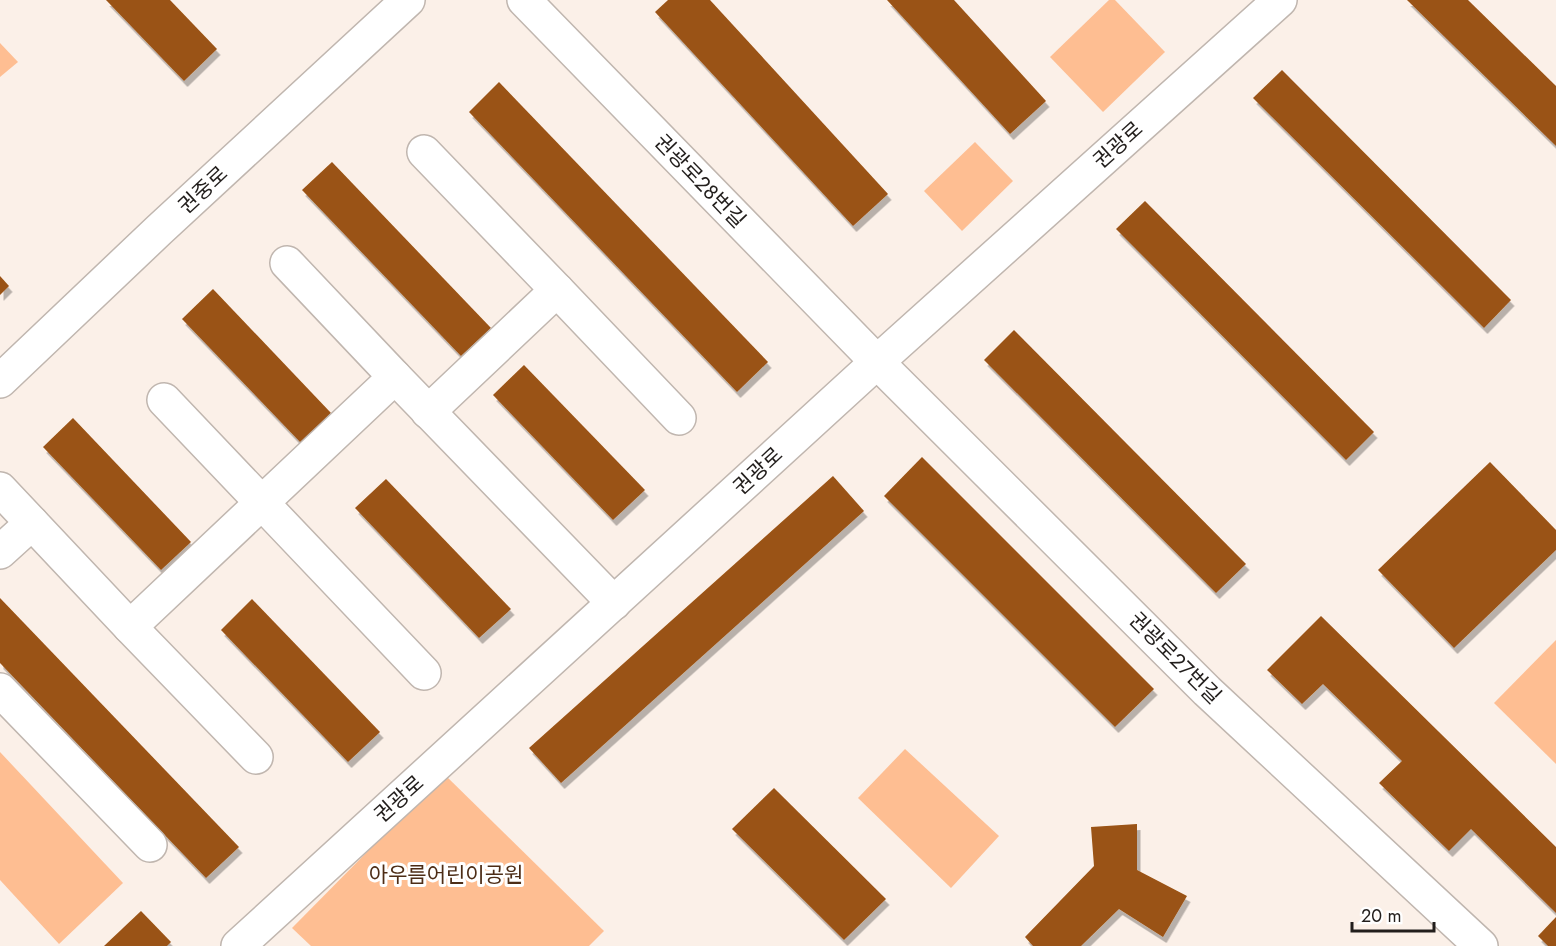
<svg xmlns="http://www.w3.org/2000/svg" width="1556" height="946" viewBox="0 0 1556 946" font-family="Jost,'Noto Sans KR',sans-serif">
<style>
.green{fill:#febe92}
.building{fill:#9a5213;filter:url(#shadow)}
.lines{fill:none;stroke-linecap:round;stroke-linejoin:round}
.minor-casing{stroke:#c0b6af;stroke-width:36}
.minor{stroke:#fff;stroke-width:33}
.labels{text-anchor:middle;stroke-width:6;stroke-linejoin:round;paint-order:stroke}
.street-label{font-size:21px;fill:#221e1c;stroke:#fff}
.park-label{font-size:21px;fill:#4d2d16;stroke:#fff}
</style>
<defs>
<filter id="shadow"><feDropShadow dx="3.5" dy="6" stdDeviation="0" flood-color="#0004"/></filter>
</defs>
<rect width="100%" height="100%" fill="#fbf0e8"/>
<g class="green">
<polygon points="1109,0 1115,0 1165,52 1103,112 1050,57"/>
<polygon points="0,43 18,62 0,77"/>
<polygon points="975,142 1013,181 962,231 924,191"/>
<polygon points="1556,640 1556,764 1494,703"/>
<polygon points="905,749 999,836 951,888 858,798"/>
<polygon points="0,752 123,883 59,944 0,880"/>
<polygon points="444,774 604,931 589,946 311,946 292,928"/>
</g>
<g class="building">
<polygon points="106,0 170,0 217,49 184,81"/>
<polygon points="668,0 710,0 888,194 853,226 655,12"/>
<polygon points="887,0 954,0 1046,101 1010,134"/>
<polygon points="1407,0 1468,0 1556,86 1556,146"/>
<polygon points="1282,70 1511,300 1484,328 1253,98"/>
<polygon points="499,82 768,362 737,392 469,112"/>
<polygon points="332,162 491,328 461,356 302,190"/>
<polygon points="1145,201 1374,432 1346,460 1116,229"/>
<polygon points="0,276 9,286 0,295"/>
<polygon points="213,289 331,413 301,443 182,319"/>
<polygon points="1014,330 1246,564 1216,593 984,360"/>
<polygon points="524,365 645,490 613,520 493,395"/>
<polygon points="73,418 191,542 161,570 43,447"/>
<polygon points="922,457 1154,689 1115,727 884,496"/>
<polygon points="1490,462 1556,530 1556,550 1454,648 1378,570"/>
<polygon points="833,476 864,511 561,783 529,748"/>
<polygon points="386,479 511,609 479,638 355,508"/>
<polygon points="0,598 239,847 206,878 0,663"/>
<polygon points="252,599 380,732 348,762 221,630"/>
<polygon points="1321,616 1556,847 1556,913 1471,829 1449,851 1379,783 1402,761 1323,684 1302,704 1267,670"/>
<polygon points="774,788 886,899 844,940 732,829"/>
<polygon points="1137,824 1137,870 1187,896 1163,937 1119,909 1081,946 1033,946 1025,937 1094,866 1091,827"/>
<polygon points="141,911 171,942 167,946 104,946"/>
<polygon points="1556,917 1556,946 1548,946 1538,936"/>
</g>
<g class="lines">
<defs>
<g id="minor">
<polyline points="524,0 877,362 1207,691 1481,946"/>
<polyline points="424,152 557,290"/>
<polyline points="395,377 614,603"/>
<polyline points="0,381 159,230 408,0"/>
<polyline points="164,400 424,673"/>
<polyline points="428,412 557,290 679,418"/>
<polyline points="0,489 130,627 256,757"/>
<polyline points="0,552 32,523"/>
<polyline points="130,627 395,377 287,263"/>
<polyline points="0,690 150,845"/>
<polyline points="238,946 877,362 1280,0"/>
</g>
</defs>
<use href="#minor" class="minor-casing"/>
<use href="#minor" class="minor"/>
</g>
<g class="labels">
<g class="street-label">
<text transform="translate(1118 145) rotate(-42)" y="7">권광로</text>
<text transform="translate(700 181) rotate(46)" y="7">권광로28번길</text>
<text transform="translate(203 190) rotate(-43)" y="7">권중로</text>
<text transform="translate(758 471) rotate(-43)" y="7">권광로</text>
<text transform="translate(1175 658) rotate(45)" y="7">권광로27번길</text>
<text transform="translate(399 799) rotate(-42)" y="7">권광로</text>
</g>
<g class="park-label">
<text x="446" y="882">아우름어린이공원</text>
</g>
</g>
<path d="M1352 922v9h82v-9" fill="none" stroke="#221e1c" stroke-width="3"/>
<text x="1361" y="922" font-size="18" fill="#221e1c" stroke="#ffffff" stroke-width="4.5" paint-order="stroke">20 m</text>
</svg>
